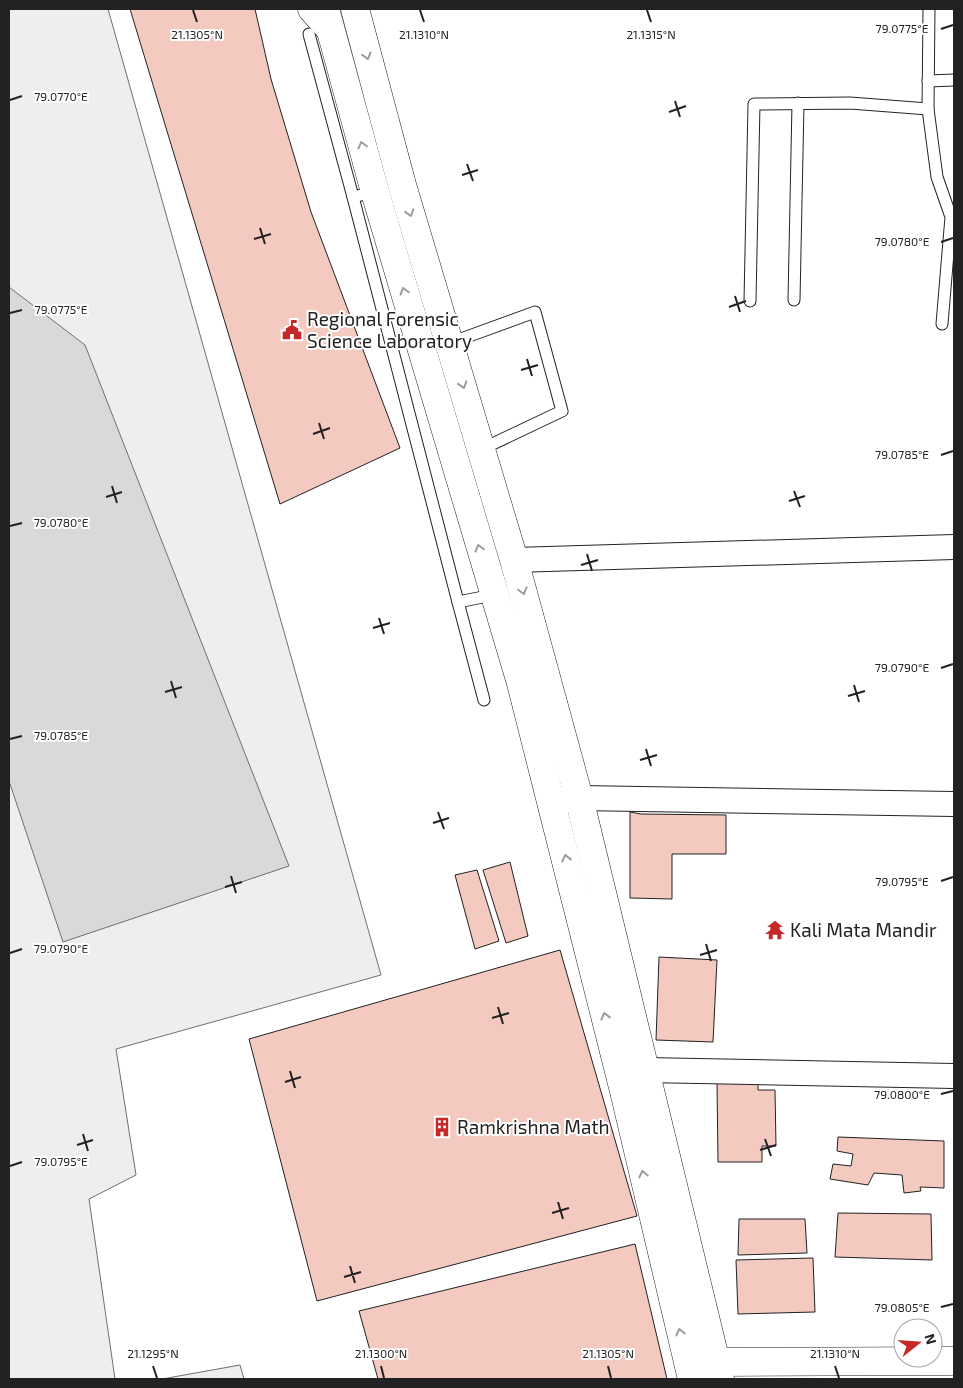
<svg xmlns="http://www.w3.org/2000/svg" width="963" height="1388" viewBox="0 0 963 1388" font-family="'Exo 2',sans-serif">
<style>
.green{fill:#eee;stroke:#6f6f6f}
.water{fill:#d9d9d9;stroke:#6f6f6f}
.building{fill:#f3c9c0;stroke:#222}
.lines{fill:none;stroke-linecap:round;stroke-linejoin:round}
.lane-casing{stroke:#222;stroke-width:13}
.street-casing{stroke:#222;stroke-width:26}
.secondary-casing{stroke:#222;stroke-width:29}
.highway-casing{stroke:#222;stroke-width:29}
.lane{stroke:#fff;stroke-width:11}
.street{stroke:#fff;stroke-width:24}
.secondary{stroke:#fff;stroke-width:28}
.highway{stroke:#fff;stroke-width:28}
.oneway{stroke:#9c9c9c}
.ticks{fill:none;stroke:#222;stroke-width:2}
.labels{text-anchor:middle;stroke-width:4;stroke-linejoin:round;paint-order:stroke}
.poi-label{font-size:19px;fill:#222;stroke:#fff;text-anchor:start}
.ticks-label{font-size:12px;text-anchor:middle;fill:#222;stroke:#fff;stroke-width:4;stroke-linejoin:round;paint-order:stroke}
</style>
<rect width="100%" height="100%" fill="#fff"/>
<g class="green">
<polygon points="9,9 108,9 381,975 116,1049 136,1175 89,1199 115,1379 9,1379"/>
<polygon points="240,1365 244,1379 162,1379"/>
</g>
<polygon class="water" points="9,287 85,345 289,866 63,942 9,781"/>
<g class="building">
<polygon points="130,9 255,9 271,79 311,212 400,448 280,504"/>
<polygon points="630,812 641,814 726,815 726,854 672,854 672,899 630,898"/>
<polygon points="510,862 528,936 506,943 483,870"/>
<polygon points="477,870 499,941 475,949 455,875"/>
<polygon points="560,950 637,1216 317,1301 249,1039"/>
<polygon points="659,957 717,960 713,1042 656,1040"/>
<polygon points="758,1082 758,1090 775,1090 776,1146 762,1146 762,1162 718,1162 717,1083"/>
<polygon points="838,1137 944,1141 944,1188 920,1187 921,1191 904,1193 902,1175 874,1173 868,1185 830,1179 833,1164 851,1166 853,1154 837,1151"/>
<polygon points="838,1213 931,1214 932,1260 835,1257"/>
<polygon points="739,1219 805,1219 807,1253 738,1255"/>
<polygon points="635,1244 667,1379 378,1379 359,1311"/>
<polygon points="813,1258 815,1312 738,1314 736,1260"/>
</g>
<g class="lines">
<defs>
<g id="lane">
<polyline points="929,9 928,109 937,177 951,217 942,324"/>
<polyline points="309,34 353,197 377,191"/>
<polyline points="928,81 954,80"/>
<polyline points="353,197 458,602 493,595"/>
<polyline points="794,300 798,103"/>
<polyline points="750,301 754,104 850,103 928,109"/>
<polyline points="450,343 535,312 562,411 482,449"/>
<polyline points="458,602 484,700"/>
</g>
<g id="street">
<polyline points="514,560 954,547"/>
<polyline points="561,801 579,798 954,804"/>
<polyline points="626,1073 645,1070 954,1076"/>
</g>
<g id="secondary">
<polyline points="325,9 375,192 521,683 624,1091 692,1379"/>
<polyline points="355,9 402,185 514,560 579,798 720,1379"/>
<polyline points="698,1366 716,1362 954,1361"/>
</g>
<polyline id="highway" points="312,9 330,29"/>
</defs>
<use href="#lane" class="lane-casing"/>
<use href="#street" class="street-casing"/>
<use href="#secondary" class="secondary-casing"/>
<use href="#highway" class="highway-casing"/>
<use href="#lane" class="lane"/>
<use href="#street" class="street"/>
<use href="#secondary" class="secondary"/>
<use href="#highway" class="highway"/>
</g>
<defs><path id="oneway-chevron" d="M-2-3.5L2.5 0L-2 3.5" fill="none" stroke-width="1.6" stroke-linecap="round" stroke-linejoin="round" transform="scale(1.25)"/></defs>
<g class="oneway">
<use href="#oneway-chevron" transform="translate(367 56) rotate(75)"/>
<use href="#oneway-chevron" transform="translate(362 145) rotate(-105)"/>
<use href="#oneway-chevron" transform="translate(410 213) rotate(73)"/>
<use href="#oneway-chevron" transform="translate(404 291) rotate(-106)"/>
<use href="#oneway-chevron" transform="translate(463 385) rotate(73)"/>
<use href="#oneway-chevron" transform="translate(479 548) rotate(-106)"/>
<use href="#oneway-chevron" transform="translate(523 591) rotate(75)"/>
<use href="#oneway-chevron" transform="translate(566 858) rotate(-104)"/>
<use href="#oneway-chevron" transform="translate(605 1016) rotate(-104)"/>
<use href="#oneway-chevron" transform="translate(643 1174) rotate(-103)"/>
<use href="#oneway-chevron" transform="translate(680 1332) rotate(-103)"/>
</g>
<path class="ticks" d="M193,10l4,12M420,10l4,12M647,10l4,12M941,29l12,-4M10,100l12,-4M675,101l5,16M669,112l17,-6M467,164l6,17M462,175l16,-5M260,228l5,16M254,239l17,-5M941,242l12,-4M735,296l5,16M729,307l17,-6M10,313l12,-3M527,359l5,17M521,370l17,-5M319,423l5,16M313,434l17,-6M941,455l12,-4M112,486l5,17M794,491l6,16M106,497l16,-5M789,501l16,-5M10,526l12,-3M587,554l5,17M581,565l17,-5M379,618l5,16M373,628l17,-5M941,668l12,-4M171,681l5,17M854,685l5,17M165,692l17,-5M848,696l17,-5M10,739l12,-3M646,749l5,17M640,760l17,-5M438,812l6,17M433,823l16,-5M231,876l5,17M941,881l12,-4M225,887l17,-5M706,944l5,17M10,953l12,-4M700,955l17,-5M498,1007l5,17M492,1018l17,-5M290,1071l5,17M285,1082l16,-5M941,1094l12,-3M83,1134l5,17M765,1139l6,17M77,1145l16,-5M760,1150l16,-5M10,1166l12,-4M558,1202l5,17M552,1213l17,-5M350,1266l5,17M344,1277l17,-5M941,1307l12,-3M153,1366l4,12M381,1366l3,12M608,1366l3,12M835,1366l4,12"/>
<defs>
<symbol id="civic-bare" viewBox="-9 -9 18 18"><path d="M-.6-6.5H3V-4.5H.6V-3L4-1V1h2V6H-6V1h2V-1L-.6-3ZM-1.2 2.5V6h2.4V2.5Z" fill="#c62828" stroke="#fff" stroke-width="2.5" paint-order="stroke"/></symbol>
<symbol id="temple-bare" viewBox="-9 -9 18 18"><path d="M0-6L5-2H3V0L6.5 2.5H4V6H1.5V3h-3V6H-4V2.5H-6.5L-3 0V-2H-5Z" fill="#c62828" stroke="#fff" stroke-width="2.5" paint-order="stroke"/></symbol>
<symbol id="building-bare" viewBox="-9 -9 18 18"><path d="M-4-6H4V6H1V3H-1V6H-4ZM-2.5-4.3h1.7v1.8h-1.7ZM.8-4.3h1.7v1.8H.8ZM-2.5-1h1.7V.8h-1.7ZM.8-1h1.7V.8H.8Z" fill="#c62828" stroke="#fff" stroke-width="2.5" paint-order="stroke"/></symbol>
</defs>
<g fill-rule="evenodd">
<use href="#civic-bare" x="278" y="316" width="28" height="28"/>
<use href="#temple-bare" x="761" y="916" width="28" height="28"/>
<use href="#building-bare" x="428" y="1113" width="28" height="28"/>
</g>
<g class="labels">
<g class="poi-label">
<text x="307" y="326">Regional Forensic<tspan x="307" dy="22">Science Laboratory</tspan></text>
<text x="790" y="937">Kali Mata Mandir</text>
<text x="457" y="1134">Ramkrishna Math</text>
</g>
</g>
<g class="ticks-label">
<text x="902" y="33">79.0775°E</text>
<text x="197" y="39">21.1305°N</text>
<text x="424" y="39">21.1310°N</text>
<text x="651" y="39">21.1315°N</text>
<text x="61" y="101">79.0770°E</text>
<text x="902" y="246">79.0780°E</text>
<text x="61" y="314">79.0775°E</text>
<text x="902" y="459">79.0785°E</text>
<text x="61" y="527">79.0780°E</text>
<text x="902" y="672">79.0790°E</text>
<text x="61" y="740">79.0785°E</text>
<text x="902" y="886">79.0795°E</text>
<text x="61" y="953">79.0790°E</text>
<text x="902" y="1099">79.0800°E</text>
<text x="61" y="1166">79.0795°E</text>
<text x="902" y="1312">79.0805°E</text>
<text x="153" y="1358">21.1295°N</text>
<text x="381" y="1358">21.1300°N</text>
<text x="608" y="1358">21.1305°N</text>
<text x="835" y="1358">21.1310°N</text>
</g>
<rect width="963" height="1388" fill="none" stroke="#222222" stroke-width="20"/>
<g transform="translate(918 1343) rotate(73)"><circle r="24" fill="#ffffff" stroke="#a7a7a7"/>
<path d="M0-4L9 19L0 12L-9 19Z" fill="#c62828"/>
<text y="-8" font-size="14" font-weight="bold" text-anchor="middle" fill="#222222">N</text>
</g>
</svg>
